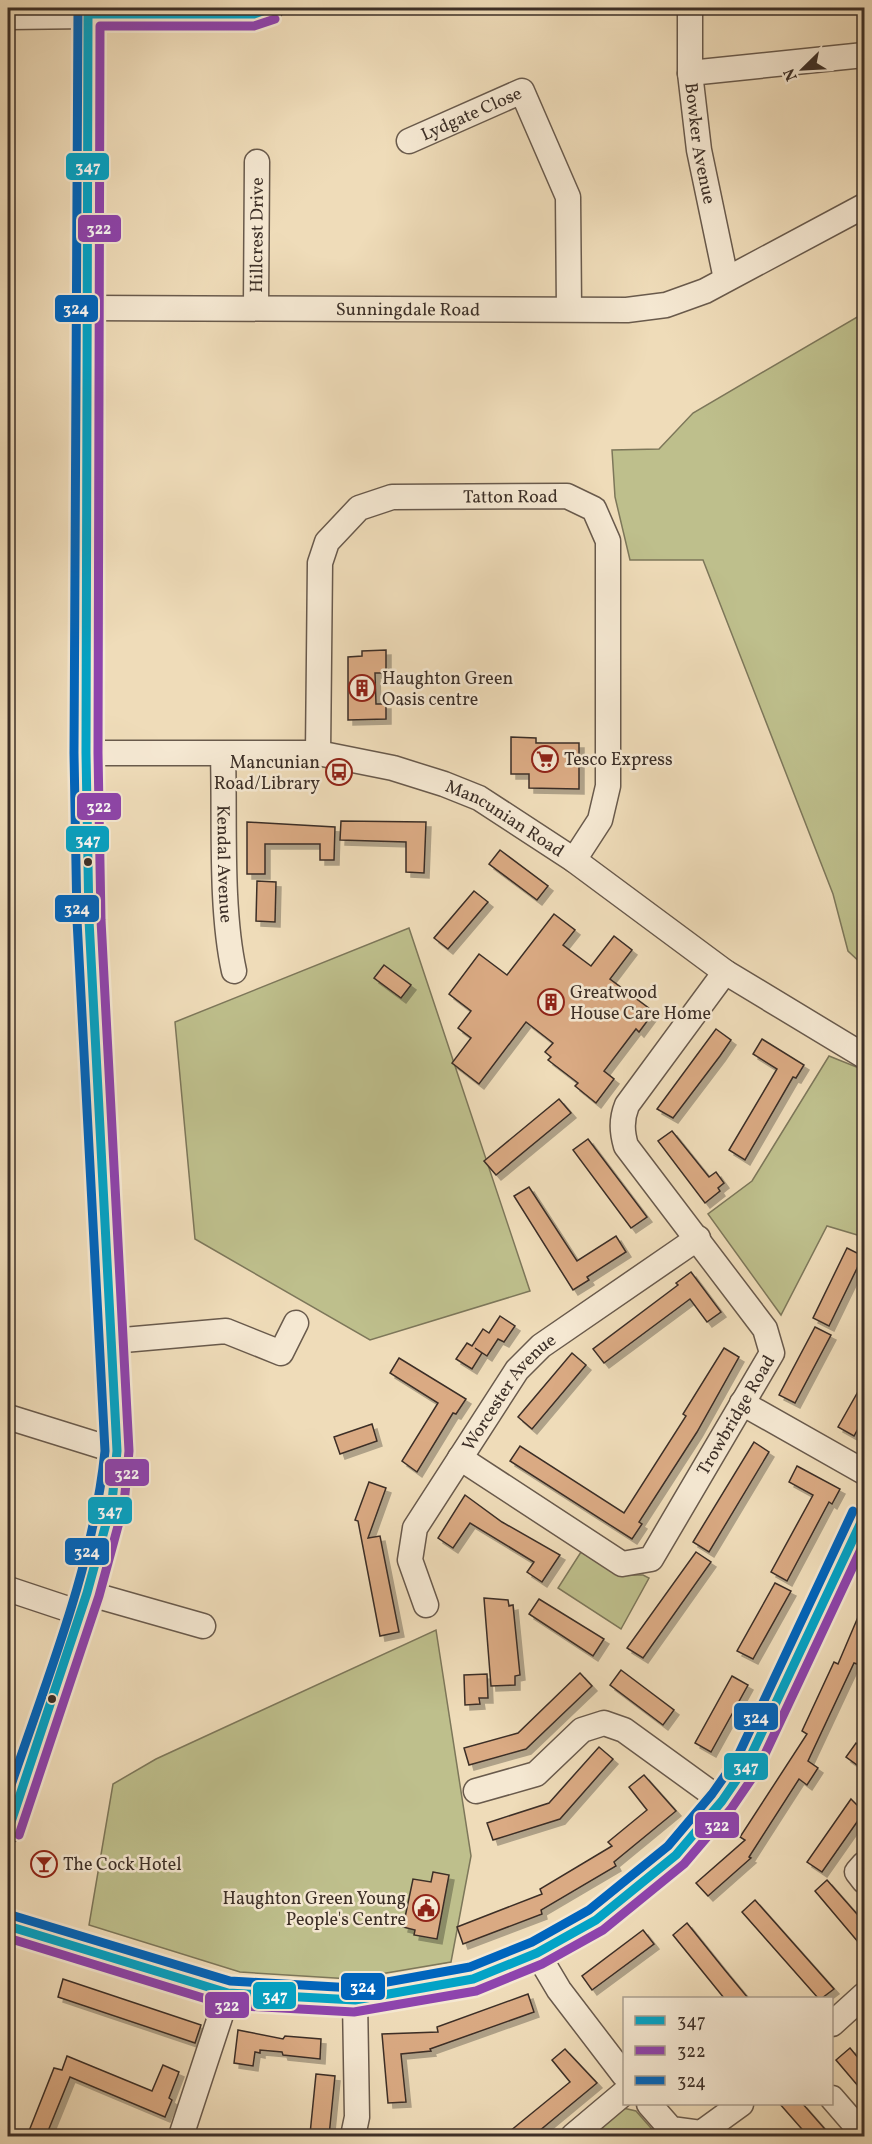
<svg xmlns="http://www.w3.org/2000/svg" width="872" height="2144" viewBox="0 0 872 2144" font-family="Vollkorn,serif">
<style>
.green{fill:#bebf8c;stroke:#7d775a;stroke-width:1.5}
.building{fill:#daaa83;stroke:#3c2f27;stroke-width:1.5;filter:url(#shadow)}
.lines{fill:none;stroke-linecap:round;stroke-linejoin:round}
.minor-casing{stroke:#695a4c;stroke-width:27}
.minor{stroke:#f5e8d2;stroke-width:24}
.bus-1-casing{stroke:#f5e8d2;stroke-width:14}
.bus-2-casing{stroke:#f5e8d2;stroke-width:14}
.bus-3-casing{stroke:#f5e8d2;stroke-width:14}
.bus-1{stroke:#03a3c6;stroke-width:9}
.bus-2{stroke:#8e44ad;stroke-width:9}
.bus-3{stroke:#0065bd;stroke-width:9}
.bus-dot{fill:#3c2f27;stroke:#f5e8d2;stroke-width:2}
.labels{text-anchor:middle;stroke-width:5;stroke-linejoin:round;paint-order:stroke}
.street-label{font-size:18px;fill:#3c2f27;stroke:#f5e8d2}
.poi-label{font-size:18px;fill:#3c2f27;stroke:#f5e8d2;text-anchor:start}
.line-badge{stroke:#f5e8d2;stroke-width:2}
.badge-label{font-size:16px;text-anchor:middle;font-weight:bold;fill:#fff}
</style>
<defs>
<filter id="shadow"><feDropShadow dx="5" dy="5" stdDeviation="0" flood-color="#0004"/></filter>
</defs>
<rect width="100%" height="100%" fill="#efdcb9"/>
<filter id="stains"><feTurbulence type="fractalNoise" baseFrequency=".00333" numOctaves="4"/><feColorMatrix values="0 0 0 0 .2 0 0 0 0 .09 0 0 0 0 .02 0 0 0 .5 -.17"/></filter>
<radialGradient id="worn" r=".72"><stop offset=".6" stop-color="#630" stop-opacity="0"/><stop offset="1" stop-color="#630" stop-opacity=".3"/></radialGradient>
<g class="green">
<polygon points="864,313 864,966 848,951 833,894 703,560 630,560 615,497 612,450 659,449 693,413"/>
<polygon points="409,928 530,1291 370,1340 195,1239 175,1022"/>
<polygon points="829,1056 864,1070 864,1237 827,1226 781,1315 708,1214 752,1181"/>
<polygon points="581,1552 620,1575 643,1575 649,1578 621,1629 558,1588"/>
<polygon points="436,1630 471,1856 451,1962 351,1979 240,1972 89,1925 113,1784 156,1759"/>
<polygon points="623,2108 636,2111 658,2136 586,2136"/>
</g>
<g class="building">
<polygon points="386,650 386,673 375,673 376,704 386,704 386,719 348,720 348,657 362,656 362,651"/>
<polygon points="511,737 536,738 536,743 579,743 579,789 529,788 529,774 511,774"/>
<polygon points="341,821 426,822 424,873 406,872 406,842 340,840"/>
<polygon points="247,822 335,827 334,860 320,860 320,844 265,844 265,874 247,874"/>
<polygon points="500,850 548,886 537,900 489,864"/>
<polygon points="257,881 276,882 275,922 256,921"/>
<polygon points="474,891 488,902 448,949 434,938"/>
<polygon points="554,914 575,930 563,945 591,966 614,936 632,950 610,979 654,1012 639,1032 636,1029 604,1071 614,1079 596,1103 575,1086 578,1083 548,1060 551,1057 545,1052 553,1043 526,1022 479,1084 452,1063 471,1038 458,1028 471,1011 449,994 479,954 507,975"/>
<polygon points="384,965 411,985 401,998 374,978"/>
<polygon points="716,1029 731,1040 720,1056 673,1118 657,1109"/>
<polygon points="762,1039 804,1065 796,1078 793,1077 745,1160 729,1150 777,1069 753,1054"/>
<polygon points="559,1099 571,1113 496,1175 484,1161"/>
<polygon points="672,1131 709,1177 716,1172 724,1183 718,1188 720,1191 705,1203 658,1141"/>
<polygon points="588,1139 647,1217 631,1228 573,1150"/>
<polygon points="529,1187 577,1261 616,1236 626,1252 587,1277 589,1280 573,1290 514,1196"/>
<polygon points="847,1248 863,1256 829,1326 813,1318"/>
<polygon points="691,1272 721,1312 707,1322 690,1299 604,1363 593,1349 678,1285 676,1283"/>
<polygon points="500,1316 515,1326 504,1342 498,1339 487,1356 475,1348 482,1353 472,1369 456,1359 467,1343 472,1346 483,1329 489,1333"/>
<polygon points="815,1327 831,1335 795,1403 779,1395"/>
<polygon points="724,1348 739,1357 697,1432 639,1522 642,1524 632,1539 510,1461 520,1446 624,1513 686,1416 683,1414"/>
<polygon points="572,1353 586,1365 532,1429 518,1417"/>
<polygon points="399,1358 466,1399 456,1414 453,1413 417,1472 402,1461 438,1403 390,1373"/>
<polygon points="864,1381 864,1418 854,1436 838,1427"/>
<polygon points="372,1424 377,1441 340,1454 334,1437"/>
<polygon points="754,1442 769,1452 709,1552 693,1542"/>
<polygon points="797,1466 840,1489 832,1504 829,1502 787,1581 771,1572 813,1495 789,1482"/>
<polygon points="369,1482 386,1488 368,1538 380,1536 399,1632 380,1636 358,1521 355,1520"/>
<polygon points="465,1495 502,1522 560,1555 542,1582 527,1572 534,1562 470,1523 453,1548 438,1538"/>
<polygon points="696,1552 711,1562 643,1658 627,1648"/>
<polygon points="775,1583 791,1591 753,1659 737,1651"/>
<polygon points="484,1598 508,1600 509,1606 513,1605 520,1675 515,1676 515,1685 491,1686"/>
<polygon points="539,1599 604,1639 593,1656 529,1614"/>
<polygon points="864,1603 864,1647 857,1664 854,1663 808,1761 818,1768 807,1785 799,1779 749,1857 751,1858 708,1896 696,1883 745,1840 740,1837 807,1734 802,1731 834,1662 838,1664"/>
<polygon points="621,1670 674,1710 663,1725 610,1685"/>
<polygon points="580,1673 592,1686 526,1749 469,1765 464,1748 518,1733"/>
<polygon points="487,1674 488,1698 479,1698 480,1704 465,1705 464,1675"/>
<polygon points="732,1676 748,1685 711,1752 695,1743"/>
<polygon points="856,1743 864,1749 864,1770 846,1757"/>
<polygon points="599,1747 613,1759 560,1819 493,1840 487,1823 549,1803"/>
<polygon points="644,1775 676,1811 614,1862 616,1866 541,1910 542,1914 463,1944 457,1927 542,1894 540,1889 612,1846 608,1842 647,1810 629,1787"/>
<polygon points="851,1799 864,1812 822,1872 807,1862"/>
<polygon points="433,1872 449,1875 437,1939 414,1935 415,1930 403,1927 413,1879 431,1882"/>
<polygon points="827,1880 864,1922 864,1949 815,1891"/>
<polygon points="755,1900 834,1989 822,1998 818,1998 742,1912"/>
<polygon points="687,1923 724,1969 748,1998 724,1998 673,1935"/>
<polygon points="643,1930 654,1944 592,1990 582,1976"/>
<polygon points="63,1979 201,2025 195,2043 58,1997"/>
<polygon points="528,1994 534,2012 430,2049 431,2051 401,2054 406,2102 388,2103 382,2034 438,2032 437,2027"/>
<polygon points="238,2030 283,2039 285,2036 321,2039 320,2059 283,2055 282,2052 260,2050 260,2053 255,2052 253,2066 234,2063"/>
<polygon points="850,2048 864,2065 864,2093 836,2060"/>
<polygon points="565,2049 597,2083 533,2136 504,2136 570,2082 552,2060"/>
<polygon points="67,2056 152,2091 163,2065 179,2072 169,2098 172,2100 165,2117 70,2077 46,2136 27,2136 54,2068 62,2070"/>
<polygon points="316,2074 335,2076 329,2136 310,2134"/>
<polygon points="779,2103 802,2103 831,2136 808,2136"/>
</g>
<g class="lines">
<defs>
<g id="minor">
<path id="s1" d="M690,8v65l9,77 27,129"/>
<polyline points="8,17 254,14 271,8"/>
<polyline points="690,73 864,55"/>
<path id="s2" d="M409,141l113,-50 46,106 1,112"/>
<path id="s3" d="M256,307l1,-145"/>
<path id="s4" d="M86,308l541,2 39,-5 39,-14 159,-85"/>
<path id="s5" d="M86,753h232l75,15 51,16 35,14 95,62 151,112 139,84"/>
<path id="s6" d="M318,753l2,-190 7,-21 32,-34 33,-11 175,-1 27,13 14,32v245l-8,34 -26,40"/>
<path id="s7" d="M223,754c2,67 -3,153 11,217"/>
<polyline points="112,1341 226,1331 281,1353 296,1323"/>
<polyline points="742,1403 864,1472"/>
<polyline points="8,1417 117,1451"/>
<path id="s8" d="M460,1458l162,106 29,-5 121,-206 -7,-24 -139,-183c-4,-14 -5,-26 1,-41l98,-133"/>
<polyline points="8,1589 80,1613"/>
<polyline points="87,1593 203,1626"/>
<path id="s9" d="M426,1605l-16,-45 5,-32 102,-158 24,-24 157,-108"/>
<polyline points="476,1791 536,1774 582,1730 604,1723 624,1730 722,1801"/>
<polyline points="8,1831 87,1593 112,1502 117,1451 89,920 86,753 88,14"/>
<polyline points="864,1864 857,1872 864,1881"/>
<polyline points="8,1926 228,1993 355,2000 473,1979 537,1953 596,1920 676,1855 722,1801 746,1766 864,1516"/>
<polyline points="537,1953 559,1990 624,2075"/>
<polyline points="832,2024 864,1995"/>
<polyline points="832,2098 864,2135"/>
<polyline points="649,2104 671,2129 701,2133 741,2104"/>
<polyline points="181,2136 228,1993"/>
<polyline points="353,2136 357,2117 355,2000"/>
<polyline points="573,2136 624,2093"/>
</g>
</defs>
<use href="#minor" class="minor-casing"/>
<use href="#minor" class="minor"/>
<defs>
<g id="bus-1">
<polyline points="8,1831 87,1593 112,1502 117,1451 89,920 86,753 88,14 254,14 271,8"/>
<polyline points="8,1926 228,1993 355,2000 473,1979 537,1953 596,1920 676,1855 722,1801 746,1766 864,1516"/>
</g>
<g id="bus-2">
<polyline points="19,1835 99,1596 124,1504 129,1451 101,920 98,753 100,26 254,26 275,19"/>
<polyline points="8,1938 226,2005 354,2012 476,1991 542,1964 603,1930 684,1864 731,1809 757,1771 864,1543"/>
</g>
<g id="bus-3">
<path d="M8,1794c37,-111 85,-225 97,-343l-28,-531 -3,-167 4,-745"/>
<polyline points="11,1915 230,1981 354,1988 470,1967 532,1942 589,1910 668,1846 712,1794 736,1760 853,1511"/>
</g>
</defs>
<use href="#bus-1" class="bus-1-casing"/>
<use href="#bus-2" class="bus-2-casing"/>
<use href="#bus-3" class="bus-3-casing"/>
<use href="#bus-1" class="bus-1"/>
<use href="#bus-2" class="bus-2"/>
<use href="#bus-3" class="bus-3"/>
</g>
<defs>
<symbol id="building-ring" viewBox="-11 -11 22 22"><circle r="9.5" fill="#f5e8d2" stroke="#8f2418" stroke-width="1.5"/><path d="M-4-6H4V6H1V3H-1V6H-4ZM-2.5-4.3h1.7v1.8h-1.7ZM.8-4.3h1.7v1.8H.8ZM-2.5-1h1.7V.8h-1.7ZM.8-1h1.7V.8H.8Z" fill="#8f2418"/></symbol>
<symbol id="supermarket-ring" viewBox="-11 -11 22 22"><circle r="9.5" fill="#f5e8d2" stroke="#8f2418" stroke-width="1.5"/><path d="M-6-5.5h2.5l.6 2H6L4.5 2H-2.5L-4.4-4H-6ZM-1.5 3.2a1.3 1.3 0 1 0 .1 0ZM3 3.2a1.3 1.3 0 1 0 .1 0Z" fill="#8f2418"/></symbol>
<symbol id="bus-ring" viewBox="-11 -11 22 22"><circle r="9.5" fill="#f5e8d2" stroke="#8f2418" stroke-width="1.5"/><path d="M-5-6H5V4H4V6H2V4H-2V6H-4V4H-5ZM-3.5-4V0h7V-4ZM-3.5 1.2v1.5H-2V1.2ZM2 1.2v1.5H3.5V1.2Z" fill="#8f2418"/></symbol>
<symbol id="bar-ring" viewBox="-11 -11 22 22"><circle r="9.5" fill="#f5e8d2" stroke="#8f2418" stroke-width="1.5"/><path d="M-6-5H6L.8 .8V4.5H3.5V6h-7V4.5H-.8V.8Z" fill="#8f2418"/></symbol>
<symbol id="civic-ring" viewBox="-11 -11 22 22"><circle r="9.5" fill="#f5e8d2" stroke="#8f2418" stroke-width="1.5"/><path d="M-.6-6.5H3V-4.5H.6V-3L4-1V1h2V6H-6V1h2V-1L-.6-3ZM-1.2 2.5V6h2.4V2.5Z" fill="#8f2418"/></symbol>
</defs>
<g fill-rule="evenodd">
<use href="#building-ring" x="347" y="673" width="30" height="30"/>
<use href="#supermarket-ring" x="530" y="744" width="30" height="30"/>
<use href="#bus-ring" x="324" y="757" width="30" height="30"/>
<use href="#building-ring" x="536" y="987" width="30" height="30"/>
<use href="#bar-ring" x="29" y="1849" width="30" height="30"/>
<use href="#civic-ring" x="411" y="1893" width="30" height="30"/>
</g>
<g class="bus-dot">
<circle cx="88" cy="862" r="5"/>
<circle cx="52" cy="1699" r="5"/>
</g>
<g class="labels">
<g class="street-label">
<text dy="6" stroke="none"><textPath href="#s2" startOffset="68">Lydgate Close</textPath></text>
<text dy="6" stroke="none"><textPath href="#s1" startOffset="136">Bowker Avenue</textPath></text>
<text dy="6" stroke="none"><textPath href="#s3" startOffset="72">Hillcrest Drive</textPath></text>
<text dy="6" stroke="none"><textPath href="#s4" startOffset="322">Sunningdale Road</textPath></text>
<text dy="6" stroke="none"><textPath href="#s6" startOffset="412">Tatton Road</textPath></text>
<text dy="6" stroke="none"><textPath href="#s5" startOffset="432">Mancunian Road</textPath></text>
<text dy="6" stroke="none"><textPath href="#s7" startOffset="110">Kendal Avenue</textPath></text>
<text dy="6" stroke="none"><textPath href="#s9" startOffset="246">Worcester Avenue</textPath></text>
<text dy="6" stroke="none"><textPath href="#s8" startOffset="390">Trowbridge Road</textPath></text>
</g>
<g class="poi-label">
<text x="382" y="684">Haughton Green<tspan x="382" dy="21">Oasis centre</tspan></text>
<text x="564" y="765">Tesco Express</text>
<text x="320" y="768" text-anchor="end">Mancunian<tspan x="320" dy="21">Road/Library</tspan></text>
<text x="570" y="998">Greatwood<tspan x="570" dy="21">House Care Home</tspan></text>
<text x="63" y="1870">The Cock Hotel</text>
<text x="406" y="1904" text-anchor="end">Haughton Green Young<tspan x="406" dy="21">People's Centre</tspan></text>
</g>
</g>
<g class="line-badge">
<rect x="65" y="152" width="45" height="29" rx="6" fill="#03a3c6"/>
<rect x="77" y="214" width="45" height="29" rx="6" fill="#8e44ad"/>
<rect x="54" y="294" width="45" height="29" rx="6" fill="#0065bd"/>
<rect x="76" y="792" width="46" height="29" rx="6" fill="#8e44ad"/>
<rect x="65" y="825" width="45" height="28" rx="6" fill="#03a3c6"/>
<rect x="54" y="894" width="46" height="29" rx="6" fill="#0065bd"/>
<rect x="104" y="1458" width="46" height="29" rx="6" fill="#8e44ad"/>
<rect x="87" y="1496" width="46" height="29" rx="6" fill="#03a3c6"/>
<rect x="64" y="1537" width="46" height="29" rx="6" fill="#0065bd"/>
<rect x="733" y="1702" width="46" height="29" rx="6" fill="#0065bd"/>
<rect x="723" y="1752" width="46" height="29" rx="6" fill="#03a3c6"/>
<rect x="694" y="1811" width="46" height="28" rx="6" fill="#8e44ad"/>
<rect x="340" y="1972" width="46" height="29" rx="6" fill="#0065bd"/>
<rect x="252" y="1981" width="45" height="29" rx="6" fill="#03a3c6"/>
<rect x="204" y="1991" width="46" height="28" rx="6" fill="#8e44ad"/>
</g>
<g class="badge-label">
<text x="88" y="172">347</text>
<text x="99" y="234">322</text>
<text x="76" y="314">324</text>
<text x="99" y="812">322</text>
<text x="88" y="845">347</text>
<text x="77" y="914">324</text>
<text x="127" y="1479">322</text>
<text x="110" y="1516">347</text>
<text x="87" y="1557">324</text>
<text x="756" y="1723">324</text>
<text x="746" y="1772">347</text>
<text x="717" y="1831">322</text>
<text x="363" y="1992">324</text>
<text x="275" y="2001">347</text>
<text x="227" y="2011">322</text>
</g>
<rect width="872" height="2144" fill="none" stroke="#efdcb9" stroke-width="30"/>
<rect x="9" y="9" width="854" height="2126" fill="none" stroke="#3c2f27" stroke-width="3"/>
<rect x="15" y="15" width="842" height="2114" fill="none" stroke="#3c2f27" stroke-width="1.5"/>
<rect x="623" y="1997" width="210" height="108" fill="#f5e8d2" stroke="#ab9e8e" stroke-width="1.5"/>
<rect x="635" y="2016" width="30" height="9" fill="#03a3c6" stroke="#ab9e8e" stroke-width="1.5"/>
<text x="677" y="2027" font-size="18" fill="#3c2f27">347</text>
<rect x="635" y="2046" width="30" height="9" fill="#8e44ad" stroke="#ab9e8e" stroke-width="1.5"/>
<text x="677" y="2057" font-size="18" fill="#3c2f27">322</text>
<rect x="635" y="2076" width="30" height="9" fill="#0065bd" stroke="#ab9e8e" stroke-width="1.5"/>
<text x="677" y="2087" font-size="18" fill="#3c2f27">324</text>
<g transform="translate(803 69) rotate(246)" stroke="#f5e8d2" stroke-width="4.5" paint-order="stroke">
<path d="M0-4.5L10 22L0 15L-10 22Z" fill="#3c2f27"/>
<text y="-9" font-size="16" font-weight="bold" text-anchor="middle" fill="#3c2f27">N</text>
</g>
<rect width="100%" height="100%" filter="url(#stains)"/>
<rect width="100%" height="100%" fill="url(#worn)"/>
</svg>
